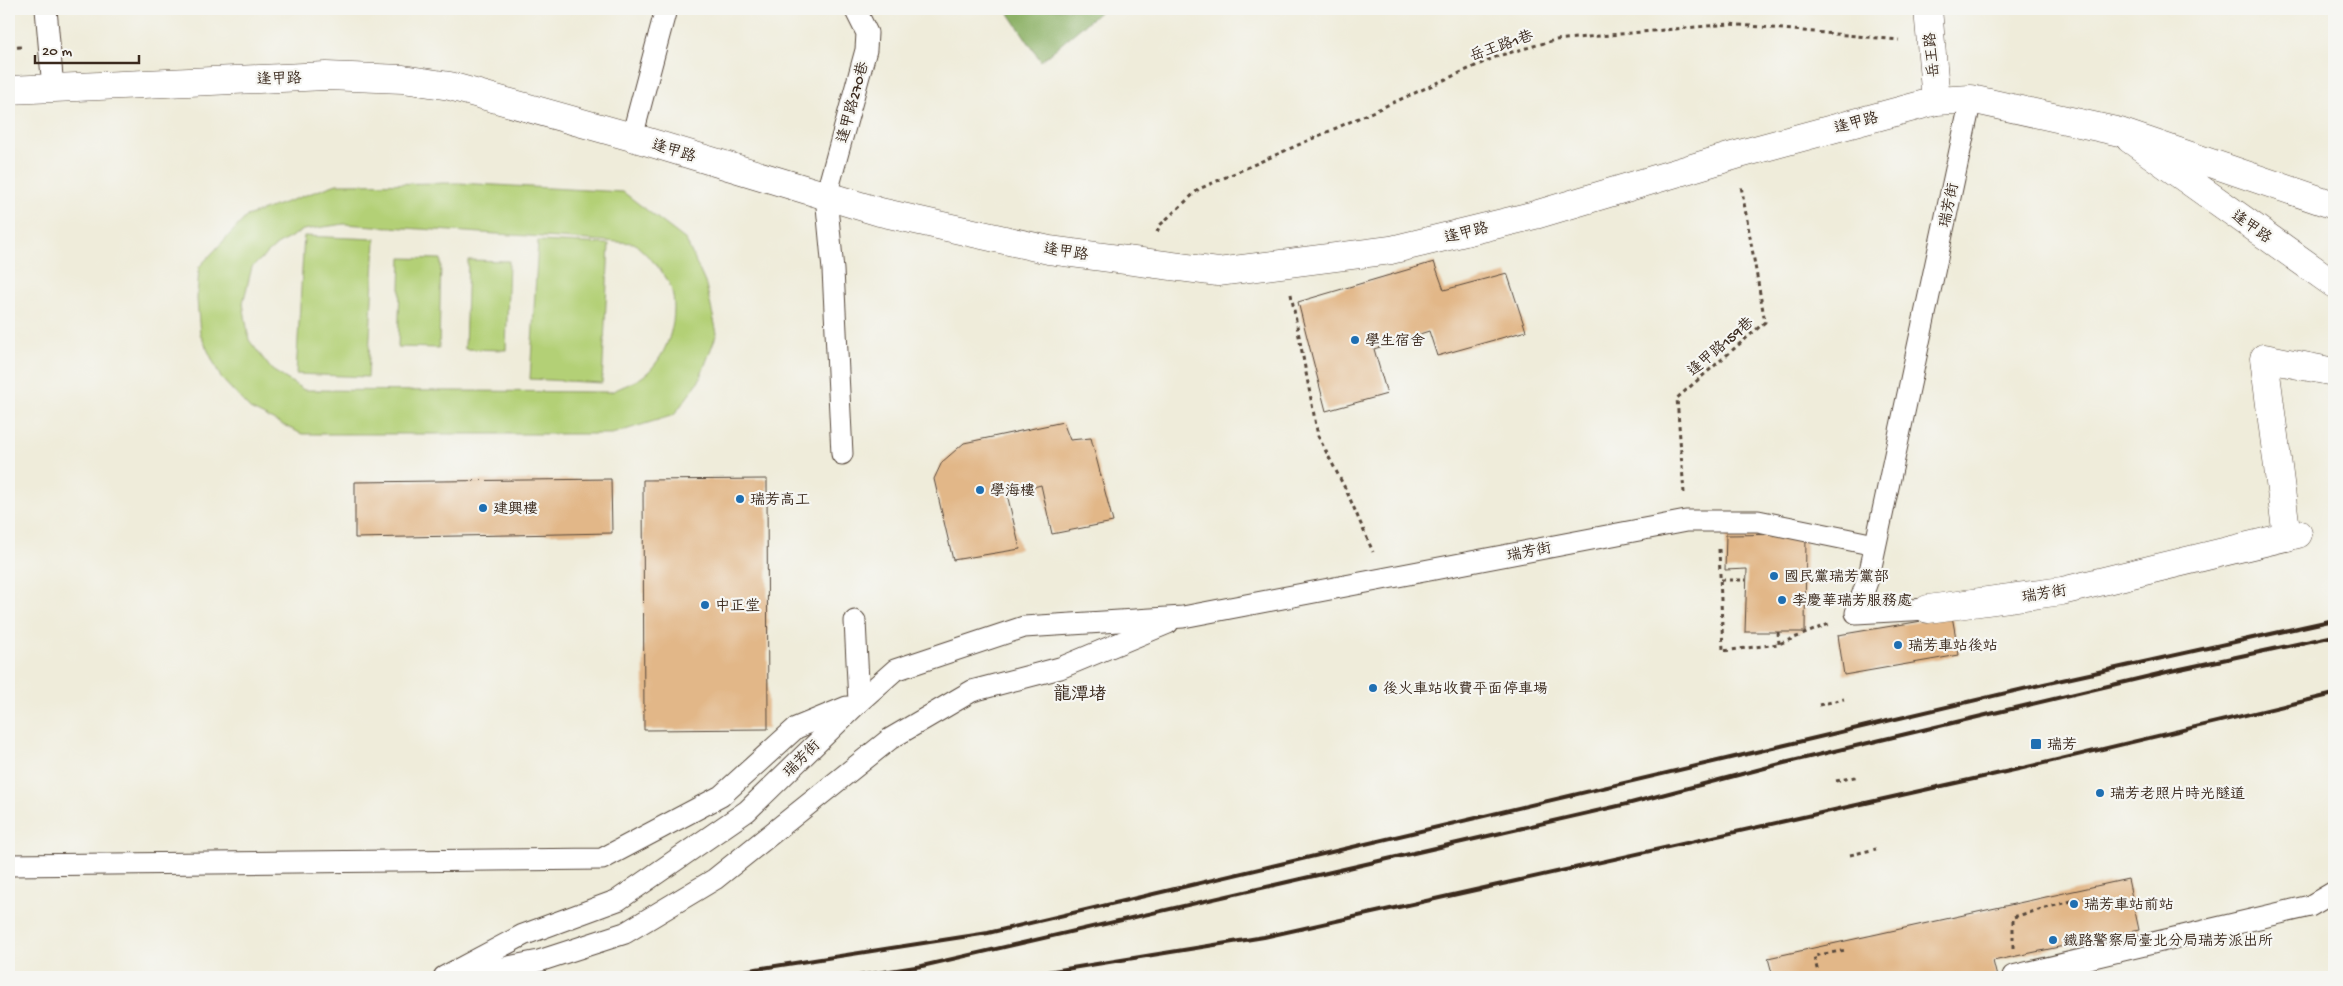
<svg xmlns="http://www.w3.org/2000/svg" width="2343" height="986" viewBox="0 0 2343 986" font-family="'Gochi Hand','LXGW WenKai TC',sans-serif">
<style>
.green{fill:#b3d076;stroke:#777d4a;fill-rule:evenodd}
.forest{fill:#8eb267;stroke:#646e42}
.building{fill:#e2b788}
.lines{fill:none;stroke-linecap:round;stroke-linejoin:round}
.service-casing{stroke:#56473a;stroke-width:23}
.pedestrian-casing{stroke:#56473a;stroke-width:29}
.tertiary-casing{stroke:#56473a;stroke-width:29}
.secondary-casing{stroke:#56473a;stroke-width:29}
.path{stroke:#56473a;stroke-width:3;stroke-dasharray:4 4;stroke-linecap:butt}
.service{stroke:#fff;stroke-width:21}
.pedestrian{stroke:#fff;stroke-width:28}
.tertiary{stroke:#fff;stroke-width:28}
.secondary{stroke:#fff;stroke-width:28}
.rail{stroke:#3b2a1e;stroke-width:4}
.poi-dot{fill:#1f6fb2;stroke:#f6f6f2;stroke-width:2}
.labels{text-anchor:middle;stroke-width:4.5;stroke-linejoin:round;paint-order:stroke}
.street-label{font-size:15px;fill:#3b2a1e;stroke:#f6f6f2}
.poi-label{font-size:15px;fill:#3b2a1e;stroke:#f6f6f2;text-anchor:start}
.quarter-label{font-size:18px;fill:#3b2a1e;stroke:#f6f6f2}
</style>
<rect width="100%" height="100%" fill="#f6f6f2"/>
<filter id="ink" filterUnits="userSpaceOnUse"><feTurbulence type="fractalNoise" baseFrequency=".02" numOctaves="2"/><feDisplacementMap in="SourceGraphic" scale="10" xChannelSelector="R" yChannelSelector="G"/><feConvolveMatrix kernelMatrix="1 2 1 2 8 2 1 2 1" color-interpolation-filters="sRGB"/></filter>
<filter id="wash" filterUnits="userSpaceOnUse"><feTurbulence type="fractalNoise" baseFrequency=".0096" numOctaves="4" result="noise"/><feDisplacementMap in="SourceGraphic" scale="20" xChannelSelector="R" yChannelSelector="G"/><feGaussianBlur stdDeviation="1.12" result="paint"/><feColorMatrix in="noise" values="0 0 0 0 0 0 0 0 0 0 0 0 0 0 0 0 0 1.4 0 .05"/><feComposite in="paint" operator="in"/></filter>
<g filter="url(#wash)">
<rect width="100%" height="100%" fill="#efecda"/>
<g class="green">
<path d="M458,183l165,9 63,48 20,45 11,48 -18,48 -25,34 -62,19h-310l-52,-25 -29,-31 -21,-44 -3,-35 2,-32 48,-51 90,-32zM344,224l290,19c13,12 34,31 38,48 7,29 -5,68 -30,86 -9,6 -21,10 -31,15l-307,-2 -32,-20 -23,-30 -6,-37 9,-36 25,-22 26,-15z"/>
<polygon points="304,236 375,239 368,377 296,374"/>
<polygon points="538,241 609,244 602,383 530,379"/>
<polygon points="401,258 441,259 439,348 398,347"/>
<polygon points="468,260 509,261 506,350 465,349"/>
</g>
<polygon class="forest" points="1006,9 1103,9 1041,61"/>
<g id="blocks">
<g class="building">
<polygon points="1434,262 1444,290 1507,273 1526,331 1437,356 1429,331 1374,349 1387,394 1326,411 1298,302"/>
<polygon points="1063,422 1070,440 1091,438 1113,522 1052,534 1041,485 1007,494 1020,549 953,560 934,479 942,462 964,443"/>
<polygon points="611,479 612,533 355,538 355,482"/>
<polygon points="767,479 768,729 644,730 643,480"/>
<polygon points="1806,534 1805,632 1745,632 1747,569 1725,570 1726,535"/>
<polygon points="1952,616 1959,655 1844,675 1838,635"/>
<polygon points="2128,879 2139,930 1993,961 1997,977 1773,977 1768,958"/>
</g>
</g>
</g>
<g filter="url(#ink)">
<use href="#blocks" fill-opacity="0" stroke="#56473a" stroke-width="1"/>
<g class="lines">
<defs>
<g id="service">
<polyline points="46,9 53,88"/>
<polyline points="632,137 666,9"/>
<polyline points="842,454 833,270 826,196 866,50 867,33 855,9"/>
<polyline points="1928,609 1856,613 1869,576 1971,99"/>
<polyline points="855,621 859,702"/>
<polyline points="9,865 602,859 721,796 796,728 847,707"/>
<polyline points="444,977 523,935 618,900 747,811 859,702 895,670 1024,627 1183,617 1686,521 1758,521 1875,545"/>
<polyline points="458,977 539,961 625,933 715,879 890,739 972,691 1060,668 1168,623"/>
<polyline points="2014,977 2013,976 2310,906 2334,892"/>
</g>
<g id="pedestrian">
<polyline points="2130,139 2334,284"/>
<polyline points="2287,537 2264,358 2334,372"/>
<polyline points="1928,609 2062,591 2298,534"/>
</g>
<polyline id="tertiary" points="1928,9 1936,101"/>
<polyline id="secondary" points="9,90 326,76 403,79 450,86 632,137 880,212 1049,250 1218,272 1391,250 1535,215 1736,155 1936,101 1971,99 2120,132 2334,205"/>
</defs>
<use href="#service" class="service-casing"/>
<use href="#pedestrian" class="pedestrian-casing"/>
<use href="#tertiary" class="tertiary-casing"/>
<use href="#secondary" class="secondary-casing"/>
<g class="path">
<polyline points="9,48 21,47"/>
<polyline points="1157,232 1160,225 1199,189 1498,56 1555,40 1729,24 1899,40"/>
<polyline points="1291,294 1318,436 1347,492 1373,552"/>
<polyline points="1684,493 1677,398 1765,322 1741,186"/>
<polyline points="1719,549 1723,651 1779,644 1829,624"/>
<polyline points="1805,578 1837,577"/>
<polyline points="1721,580 1746,580"/>
<polyline points="1778,632 1779,644"/>
<polyline points="1819,705 1844,699"/>
<polyline points="1836,781 1859,776"/>
<polyline points="1850,855 1876,849"/>
<polyline points="2013,948 2013,917 2086,897"/>
<polyline points="1819,977 1814,956 1846,950"/>
</g>
<use href="#service" class="service"/>
<use href="#pedestrian" class="pedestrian"/>
<use href="#tertiary" class="tertiary"/>
<use href="#secondary" class="secondary"/>
<g class="rail">
<polyline points="705,977 988,933 2044,684 2334,620"/>
<polyline points="852,977 922,966 1627,804 1784,763 2171,671 2334,636"/>
<polyline points="1016,977 1264,937 2023,768 2334,694"/>
</g>
</g>
</g>
<g class="poi-dot">
<circle cx="1355" cy="340" r="5"/>
<circle cx="980" cy="490" r="5"/>
<circle cx="740" cy="499" r="5"/>
<circle cx="483" cy="508" r="5"/>
<circle cx="1774" cy="576" r="5"/>
<circle cx="1782" cy="600" r="5"/>
<circle cx="705" cy="605" r="5"/>
<circle cx="1898" cy="645" r="5"/>
<circle cx="1373" cy="688" r="5"/>
<rect x="2030" y="738" width="12" height="12" rx="2.5"/>
<circle cx="2100" cy="793" r="5"/>
<circle cx="2074" cy="904" r="5"/>
<circle cx="2053" cy="940" r="5"/>
</g>
<g class="labels">
<g class="street-label">
<text transform="translate(1501 45) rotate(-19)" y="5">岳王路1巷</text>
<text transform="translate(1931 55) rotate(-95)" y="5">岳王路</text>
<text transform="translate(279 78) rotate(-2)" y="5">逢甲路</text>
<text transform="translate(852 102) rotate(-75)" y="5">逢甲路270巷</text>
<text transform="translate(1856 122) rotate(-15)" y="5">逢甲路</text>
<text transform="translate(674 150) rotate(17)" y="5">逢甲路</text>
<text transform="translate(1948 205) rotate(-78)" y="5">瑞芳街</text>
<text transform="translate(2252 226) rotate(35)" y="5">逢甲路</text>
<text transform="translate(1466 232) rotate(-14)" y="5">逢甲路</text>
<text transform="translate(1066 251) rotate(9)" y="5">逢甲路</text>
<text transform="translate(1720 346) rotate(-41)" y="5">逢甲路159巷</text>
<text transform="translate(1529 551) rotate(-11)" y="5">瑞芳街</text>
<text transform="translate(2044 593) rotate(-9)" y="5">瑞芳街</text>
<text transform="translate(801 758) rotate(-45)" y="5">瑞芳街</text>
</g>
<g class="poi-label">
<text x="1365" y="345">學生宿舍</text>
<text x="990" y="495">學海樓</text>
<text x="750" y="504">瑞芳高工</text>
<text x="493" y="513">建興樓</text>
<text x="1784" y="581">國民黨瑞芳黨部</text>
<text x="1792" y="605">李慶華瑞芳服務處</text>
<text x="715" y="610">中正堂</text>
<text x="1908" y="650">瑞芳車站後站</text>
<text x="1383" y="693">後火車站收費平面停車場</text>
<text x="2047" y="749">瑞芳</text>
<text x="2110" y="798">瑞芳老照片時光隧道</text>
<text x="2084" y="909">瑞芳車站前站</text>
<text x="2063" y="945">鐵路警察局臺北分局瑞芳派出所</text>
</g>
<g class="quarter-label">
<text x="1080" y="699">龍潭堵</text>
</g>
</g>
<rect width="2343" height="986" fill="none" stroke="#f6f6f2" stroke-width="30"/>
<path d="M35 55v8h104v-8" fill="none" stroke="#3b2a1e" stroke-width="2.5"/>
<text x="42" y="55" font-size="15" fill="#3b2a1e" stroke="#f6f6f2" stroke-width="4" paint-order="stroke">20 m</text>
</svg>
